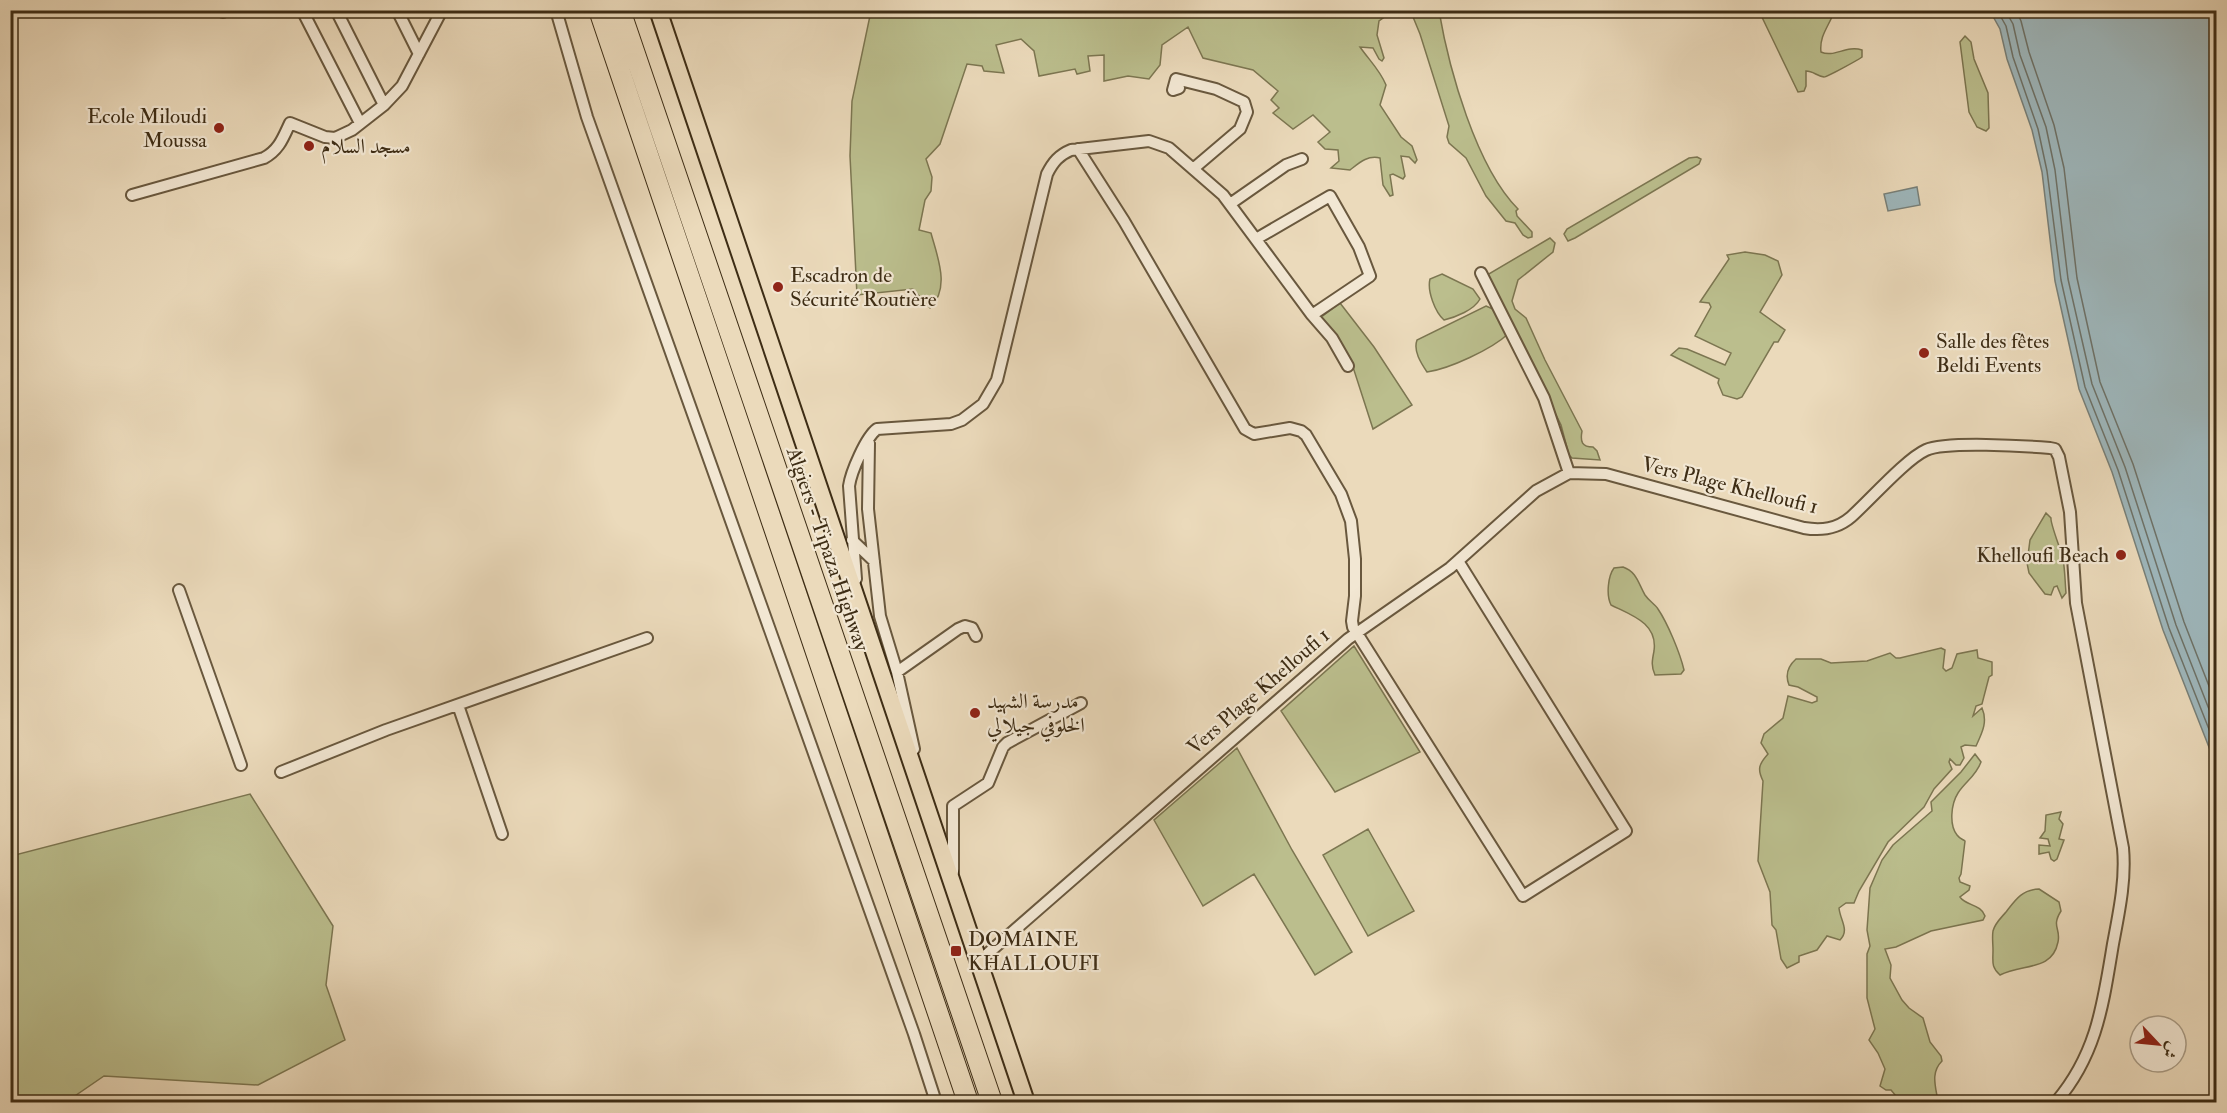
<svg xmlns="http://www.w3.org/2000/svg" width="2227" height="1113" font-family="'IM FELL Double Pica',Amiri,serif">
<rect width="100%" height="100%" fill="#ebdabb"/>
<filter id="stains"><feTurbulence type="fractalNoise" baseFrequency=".00333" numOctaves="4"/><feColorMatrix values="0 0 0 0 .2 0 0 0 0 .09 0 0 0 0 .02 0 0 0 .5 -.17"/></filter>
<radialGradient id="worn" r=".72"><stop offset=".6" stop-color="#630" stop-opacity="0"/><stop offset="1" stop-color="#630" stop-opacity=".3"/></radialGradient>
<path fill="#bbbe8d" stroke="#7c7651" stroke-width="1.5" d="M871 11H1393L1379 21 1377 35 1384 58 1382 61 1379 59 1373 48 1360 47C1369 60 1380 70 1386 85L1380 105 1401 137 1412 146 1417 160 1415 163 1409 157 1401 156 1405 176 1403 179 1393 174 1390 175 1393 195 1390 196 1383 185 1380 158C1367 155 1359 163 1350 170L1331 168 1339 161 1338 150 1325 149 1318 142 1330 132 1313 115 1293 129 1273 113 1279 108 1271 100 1278 91 1253 70 1203 58 1188 27 1162 45 1160 65 1149 79 1128 76 1104 81V55L1088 56 1090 71 1077 74 1075 69 1039 76 1034 51 1021 39 996 45 1004 73 984 71 982 66 967 64 940 144 926 159 932 177 931 191 925 200 919 230 931 233C937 256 951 288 930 308L913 289 857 295 850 156 852 101Z
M1405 11H1439C1449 69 1476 167 1518 209L1516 211 1517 216 1532 232V237L1528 238 1523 235 1515 223 1506 221 1486 196 1466 158 1449 143 1447 137 1449 126 1420 34 1413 17Z
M1759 11H1831L1834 12C1829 26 1819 36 1821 52 1834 58 1846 45 1862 50V57C1858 60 1827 77 1824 77 1817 76 1813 71 1806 71V86L1804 91 1798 92Z
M1965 36 1971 42 1974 59 1988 93 1989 128 1986 131 1977 127 1969 112 1960 42Z
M1697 157 1701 159 1699 164 1575 238 1568 241 1564 234 1567 229 1689 158Z
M1550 238 1555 243 1553 252 1518 280 1512 301 1515 309 1526 318 1545 360 1582 431C1580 442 1582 447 1593 447L1597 451 1600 460 1572 458 1569 455 1561 425 1487 275Z
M1745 252 1765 255 1778 261 1782 275 1760 312 1785 330 1778 342H1774L1742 397 1737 399 1723 395 1718 383 1719 379 1671 355 1679 348 1687 349 1725 365 1731 353 1695 336 1711 307 1709 303 1700 302 1729 259 1727 255Z
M1442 274 1473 289 1480 299C1474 310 1456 317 1444 320 1435 312 1427 291 1430 279Z
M1340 303 1374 347 1412 405 1373 429 1353 367 1320 318Z
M1486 306 1493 309 1508 334C1492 349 1449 369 1427 372 1421 363 1413 351 1417 340Z
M2046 513 2051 518C2050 523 2061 550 2063 559 2065 570 2065 582 2066 593L2062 598 2057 586 2054 587 2051 595 2045 594 2029 573 2027 563 2030 540Z
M1623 567C1637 572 1638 583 1645 595 1649 601 1655 604 1658 609 1668 624 1680 653 1684 670L1681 674 1655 675C1651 666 1652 661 1654 651 1658 623 1631 615 1611 605 1606 595 1608 576 1614 568Z
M1354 646 1420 752 1335 792 1281 711Z
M1941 648 1945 650 1943 668 1946 671 1952 668 1957 654 1977 650 1978 658 1992 662V675L1989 677 1982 704 1976 706 1973 716 1982 708C1988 722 1982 733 1976 746L1965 745 1961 747 1964 758 1960 765H1956L1950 759 1949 762 1952 769 1934 789 1924 807 1888 842 1859 891 1854 903H1846L1839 908C1840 920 1850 930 1840 940L1827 936 1817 950 1799 956V962L1787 968 1781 959 1776 930 1772 925 1770 892 1758 861 1763 781C1757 769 1759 764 1768 754L1761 743 1764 734 1783 718 1788 696 1812 703 1817 701V697L1798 687 1789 685C1785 675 1787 667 1796 659H1821L1831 663 1867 661 1890 653 1896 658H1900Z
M1237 748 1292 850 1352 952 1315 975 1254 874 1203 906 1154 820Z
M1975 754 1981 762C1976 776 1965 782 1958 793 1951 804 1949 825 1957 835 1959 838 1962 839 1965 841L1961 874 1959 878 1960 882 1970 886 1969 890 1960 897C1966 906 1981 904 1985 916L1983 920 1931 931 1896 947 1885 949 1891 965 1890 978 1902 1000 1909 1008 1923 1018 1930 1042 1941 1056 1942 1061C1930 1073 1936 1087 1938 1102H1901L1891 1090H1886L1880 1086 1885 1069 1878 1053 1869 1040 1875 1029 1867 998V954L1870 946 1867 930 1870 888 1882 860 1893 845 1932 811 1931 802 1961 772Z
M250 794 333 926 326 985 345 1040 258 1085 104 1076 66 1102H11V856Z
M2061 812 2059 819 2063 824 2059 839 2064 840 2057 859 2054 861 2051 859 2049 852 2039 854V845L2050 846 2048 839 2040 838 2045 831 2046 815Z
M1368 829 1414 911 1368 936 1323 855Z
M2039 889 2059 902 2061 911C2051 927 2061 928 2058 942 2052 972 2022 963 2000 975 1991 967 1993 962 1993 950 1993 944 1992 937 1993 931 1995 923 2001 918 2006 912 2016 899 2022 890 2039 889Z"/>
<path fill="#9eb7bc" stroke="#788079" stroke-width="1.5" d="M1990 11H2216V765L2163 630 2112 472 2079 389 2055 281 2042 172 2032 130 2007 59 2000 29Z
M1917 187 1920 205 1888 211 1884 194Z"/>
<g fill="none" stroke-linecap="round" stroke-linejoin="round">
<path stroke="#6e7268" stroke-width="1.5" d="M1997 10 2006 26 2013 57 2038 129 2047 171 2061 280 2085 387 2118 470 2169 628 2216 747
M2005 10 2013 24 2020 55 2046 127 2055 170 2068 279 2092 384 2125 467 2176 625 2216 727
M2016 10 2021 21 2029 52 2054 125 2064 168 2077 278 2100 382 2133 464 2184 622 2216 704"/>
<g stroke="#69583e" stroke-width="14">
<path id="minor" d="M302 10 360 123
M336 10 384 105
M397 10 419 54
M556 10 587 117 914 1034 936 1102
M223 12 225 10
M1179 88 1173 90 1176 79 1216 89 1244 102 1247 112 1240 129 1193 169
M1078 149 1124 221 1245 429 1254 434 1290 428 1301 431 1306 435 1341 494 1351 521 1355 559V596L1352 621 1353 627 1523 896 1626 831 1458 561
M132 195 264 158C279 150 283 138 290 123L325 137 335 138 352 130 384 105 402 86 442 10
M1230 204 1286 165 1302 159
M1256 239 1330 196 1359 247 1370 276 1312 315 1332 338 1348 366
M1481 273 1544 398 1569 473
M869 443 868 509 880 616 897 672 914 749
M852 540 874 561
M856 579 849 486C851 472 866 437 877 429L951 424 962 420 983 404 997 380 1047 174C1053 162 1059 155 1071 150L1149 141 1169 148 1223 195 1312 315
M179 590 241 765
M897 672 958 629 965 626 972 628 976 636
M458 705 502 834
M281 772 386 730 647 638
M953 872V806L988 783 1003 747 1007 743 1081 703
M978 962 1348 639 1450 568 1536 491 1569 473 1606 474 1804 528C1822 531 1837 529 1851 517 1870 500 1906 459 1926 450 1946 441 2025 446 2050 448L2055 449 2059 457 2070 512 2076 603 2123 848C2126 880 2119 912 2113 944 2103 1004 2097 1054 2056 1102"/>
</g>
<g stroke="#3e2d15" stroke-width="20">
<path id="primary" d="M658 10 1026 1102"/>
</g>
<g stroke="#3e2d15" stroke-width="22">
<path id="motorway" d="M599 10 968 1102
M620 10 992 1102"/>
</g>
<use href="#minor" stroke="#f2e7d3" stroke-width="10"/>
<use href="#primary" stroke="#ebdabb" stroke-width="16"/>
<use href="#motorway" stroke="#ebdabb" stroke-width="20"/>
</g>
<g fill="#8f2418" stroke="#f2e7d3" stroke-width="2">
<circle cx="219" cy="128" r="6"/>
<circle cx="309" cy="146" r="6"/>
<circle cx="778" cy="287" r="6"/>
<circle cx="1924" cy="353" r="6"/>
<circle cx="2121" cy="555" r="6"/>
<circle cx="975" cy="713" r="6"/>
<rect x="950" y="945" width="12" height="12" rx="3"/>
</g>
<g text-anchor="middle" stroke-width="4.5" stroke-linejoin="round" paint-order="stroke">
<g font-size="21" fill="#3e2d15" stroke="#f2e7d3" text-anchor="start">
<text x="207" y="123" text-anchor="end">Ecole Miloudi<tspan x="207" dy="24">Moussa</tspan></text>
<text x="321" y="153">مسجد السلام</text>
<text x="790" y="282">Escadron de<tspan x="790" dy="24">Sécurité Routière</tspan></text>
<text x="1936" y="348">Salle des fêtes<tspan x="1936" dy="24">Beldi Events</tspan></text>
<text x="2109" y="562" text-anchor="end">Khelloufi Beach</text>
<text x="987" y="708">مدرسة الشهيد<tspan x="987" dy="24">الخلوفي جيلالي</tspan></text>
<text x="968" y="946">DOMAINE<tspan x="968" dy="24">KHALLOUFI</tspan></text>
</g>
<g font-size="21" fill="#3e2d15" stroke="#f2e7d3">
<text transform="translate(1730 485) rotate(14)" y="7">Vers Plage Khelloufi 1</text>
<text transform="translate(828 549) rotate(71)" y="7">Algiers - Tipaza Highway</text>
<text transform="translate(1258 691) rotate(-41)" y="7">Vers Plage Khelloufi 1</text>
</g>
</g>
<rect width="2227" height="1113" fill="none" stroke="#ebdabb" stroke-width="36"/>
<rect x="12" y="12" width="2203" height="1089" fill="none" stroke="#3e2d15" stroke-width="3"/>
<rect x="18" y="18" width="2191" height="1077" fill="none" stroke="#3e2d15" stroke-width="1.5"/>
<g transform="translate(2158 1044) rotate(116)"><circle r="28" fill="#f2e7d3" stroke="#aa9d87" stroke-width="1.5"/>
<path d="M0-4.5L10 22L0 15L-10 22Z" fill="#8f2418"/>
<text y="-9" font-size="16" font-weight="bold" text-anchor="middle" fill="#3e2d15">ش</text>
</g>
<rect width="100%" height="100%" filter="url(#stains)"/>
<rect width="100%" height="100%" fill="url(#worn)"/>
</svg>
